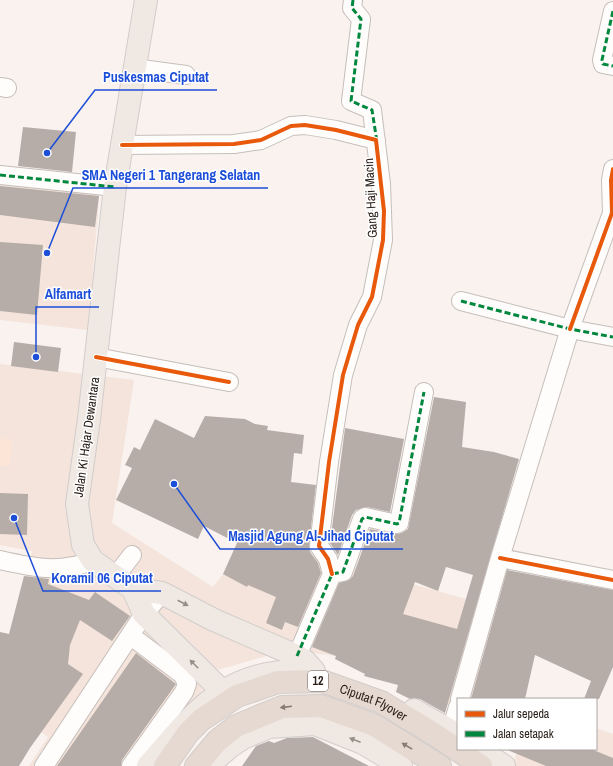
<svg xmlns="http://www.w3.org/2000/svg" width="613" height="766" font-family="'Archivo Narrow',sans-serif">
<rect width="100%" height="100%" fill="#f9f2ee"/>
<path fill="#f4e4dc" d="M0 178 100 186 88 330 0 320Z
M0 364 134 380 112 523 213 587 251 539 491 606 472 658 512 665V699H458L456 710 353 658 288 650 217 670 146 766H29L48 737 0 702 32 551 0 545Z
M596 728 613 734V766H511L518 751 515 749H596Z"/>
<path fill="#fce4d7" d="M0 439H12L10 466 0 465Z"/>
<path fill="#b7ada8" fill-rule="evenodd" d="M23 127 76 132 72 172 18 166Z
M0 186 99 196 95 227 0 215Z
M0 242 43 245 37 315 0 311Z
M14 342 61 348 58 372 11 366Z
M434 397 466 402 462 447 494 452 519 459 445 713 420 699H410L396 692 398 685 364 676 365 674 335 659 336 656 312 647 339 583 349 580 353 576 370 529 395 534 402 533 408 529ZM446 567 473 575 457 629 403 614 415 582 438 591Z
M205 416 245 419 255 424 268 426 267 430 304 435 302 454 294 453 291 482 316 485 309 545 310 552 318 563 321 573 298 627 285 622 282 630 266 623 276 597 248 585 247 587 223 574 237 543 204 526 198 539 116 500 132 468 125 465 134 447 140 450 155 419 194 438Z
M345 428 404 439 390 512 367 507 356 510 352 515 338 555 330 543Z
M0 493 28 494 27 535 0 534Z
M507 570 613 590V667L599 699H584L591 681 535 655 525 699H471Z
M24 576 49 579 48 584 89 600 95 592 130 616 112 641 80 620 70 645 68 664 83 674 30 748 19 766H0V632L9 634Z
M136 653 176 684 122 760 121 766H57Z
M313 737 369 766H242L256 746 269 741 274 743 287 738Z
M505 749H591L613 758V766H546Z"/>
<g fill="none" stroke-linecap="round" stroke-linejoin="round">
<g stroke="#c6beb9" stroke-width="20">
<path id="minor" d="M613 11 602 60 603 64 613 66
M134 68 186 75
M0 87 7 88
M122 145 234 144 261 140 291 126 305 125 336 130 376 140
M0 175 115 187
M461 301 570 329 613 337
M96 357 229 382
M500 558 613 580
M0 560C35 568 58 573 93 561
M332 574 328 559 319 546 329 462 343 375 358 325 372 297 383 240 381 184 372 110 351 101 361 19 352 8 353 0
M115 577 132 555
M131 636 183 675 187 684 184 692 131 766
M297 656 332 574 343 572 362 519 365 517 397 524 399 523 424 392
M460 699 500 558 570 329 612 213 611 180 613 169
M451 731 458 707
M44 766 144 614 162 593"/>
</g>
<g stroke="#d2cdcb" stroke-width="24">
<path id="major" d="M146 0 115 187 89 419 77 504 83 545 93 561 133 589 162 593 214 620 297 656 305 661 314 671
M133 589 144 614 222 691
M414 710 458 735
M478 749 504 766
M148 766C194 713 224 670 301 671
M212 766 217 758 231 746 243 738 269 727 315 724 363 743 401 766"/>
</g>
<g stroke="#d2cdcb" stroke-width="24">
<g id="highway">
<path id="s1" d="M165 766 188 733 201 720 237 696 278 682 322 681 381 702 434 734 481 766"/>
<path d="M196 766 217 741 236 726 282 707 321 706 374 725 440 766"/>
</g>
</g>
<use href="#minor" stroke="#fefdfc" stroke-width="18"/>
<use href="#major" stroke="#f0e8e3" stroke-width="22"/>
<use href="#highway" stroke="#e6d9d1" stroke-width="22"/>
<path stroke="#00873e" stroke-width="3" stroke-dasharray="6 3" stroke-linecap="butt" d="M353 0 352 8 361 19 351 101 372 110 377 142
M613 11 602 60 603 64 613 66
M0 175 115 187
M461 301 570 329 613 337
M297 656 332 574 343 572 362 519 365 517 397 524 399 523 424 392"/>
<g stroke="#fff" stroke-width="6">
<path id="cycleway" d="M122 145 234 144 261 140 291 126 305 125 336 130 376 140 384 211 383 240 372 297 358 325 343 375 329 462 319 546 328 559 332 574
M570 329 612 213 611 180 613 169
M96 357 229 382
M500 558 613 580"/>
</g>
<use href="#cycleway" stroke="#e8590c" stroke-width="4"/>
</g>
<defs><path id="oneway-solid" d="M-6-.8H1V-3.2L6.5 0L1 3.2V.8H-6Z"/></defs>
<g fill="#978e88">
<use href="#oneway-solid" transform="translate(183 603) rotate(27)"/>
<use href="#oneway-solid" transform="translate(194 664) rotate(-135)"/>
<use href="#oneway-solid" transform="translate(355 740) rotate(-159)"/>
</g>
<g fill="#887c75">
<use href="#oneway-solid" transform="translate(286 707) rotate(173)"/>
<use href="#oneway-solid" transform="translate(407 746) rotate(-149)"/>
</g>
<g text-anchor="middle" stroke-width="3" stroke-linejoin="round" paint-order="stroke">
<rect fill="#fff" stroke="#6a625e" stroke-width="1" x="308" y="671" width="20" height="20" rx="3"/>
<g font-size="12" font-weight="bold" fill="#2a1f19">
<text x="318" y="685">12</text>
</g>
<g font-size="13" fill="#2a1f19" stroke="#fff">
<text transform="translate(370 198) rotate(-93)" y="5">Gang Haji Macin</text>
<text transform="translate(86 437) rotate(-82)" y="5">Jalan Ki Hajar Dewantara</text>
<text dy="5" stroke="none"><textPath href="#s1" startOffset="245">Ciputat Flyover</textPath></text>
</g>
</g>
<path fill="none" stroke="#1d4ed8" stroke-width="1.5" d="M47 153L95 90H217M47 253L73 188H268M36 357L36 307H99M174 484L220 549H403M14 518L43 591H161"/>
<g fill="#1d4ed8" stroke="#fff" stroke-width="1.5">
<circle cx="47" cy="153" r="4"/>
<circle cx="47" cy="253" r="4"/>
<circle cx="36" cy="357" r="4"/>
<circle cx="174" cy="484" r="4"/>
<circle cx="14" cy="518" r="4"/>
</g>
<g font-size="14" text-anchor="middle" font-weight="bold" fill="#1d4ed8" stroke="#fff" stroke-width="3" stroke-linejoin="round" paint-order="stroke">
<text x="156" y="82">Puskesmas Ciputat</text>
<text x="171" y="180">SMA Negeri 1 Tangerang Selatan</text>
<text x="68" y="299">Alfamart</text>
<text x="311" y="541">Masjid Agung Al-Jihad Ciputat</text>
<text x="102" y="583">Koramil 06 Ciputat</text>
</g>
<rect x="457" y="698" width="140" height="52" fill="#ffffff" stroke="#aaa5a3"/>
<rect x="465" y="711" width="20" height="6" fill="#e8590c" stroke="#aaa5a3"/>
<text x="493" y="718" font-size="12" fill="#2a1f19">Jalur sepeda</text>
<rect x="465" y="731" width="20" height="6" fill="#00873e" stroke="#aaa5a3"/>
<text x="493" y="738" font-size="12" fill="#2a1f19">Jalan setapak</text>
</svg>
